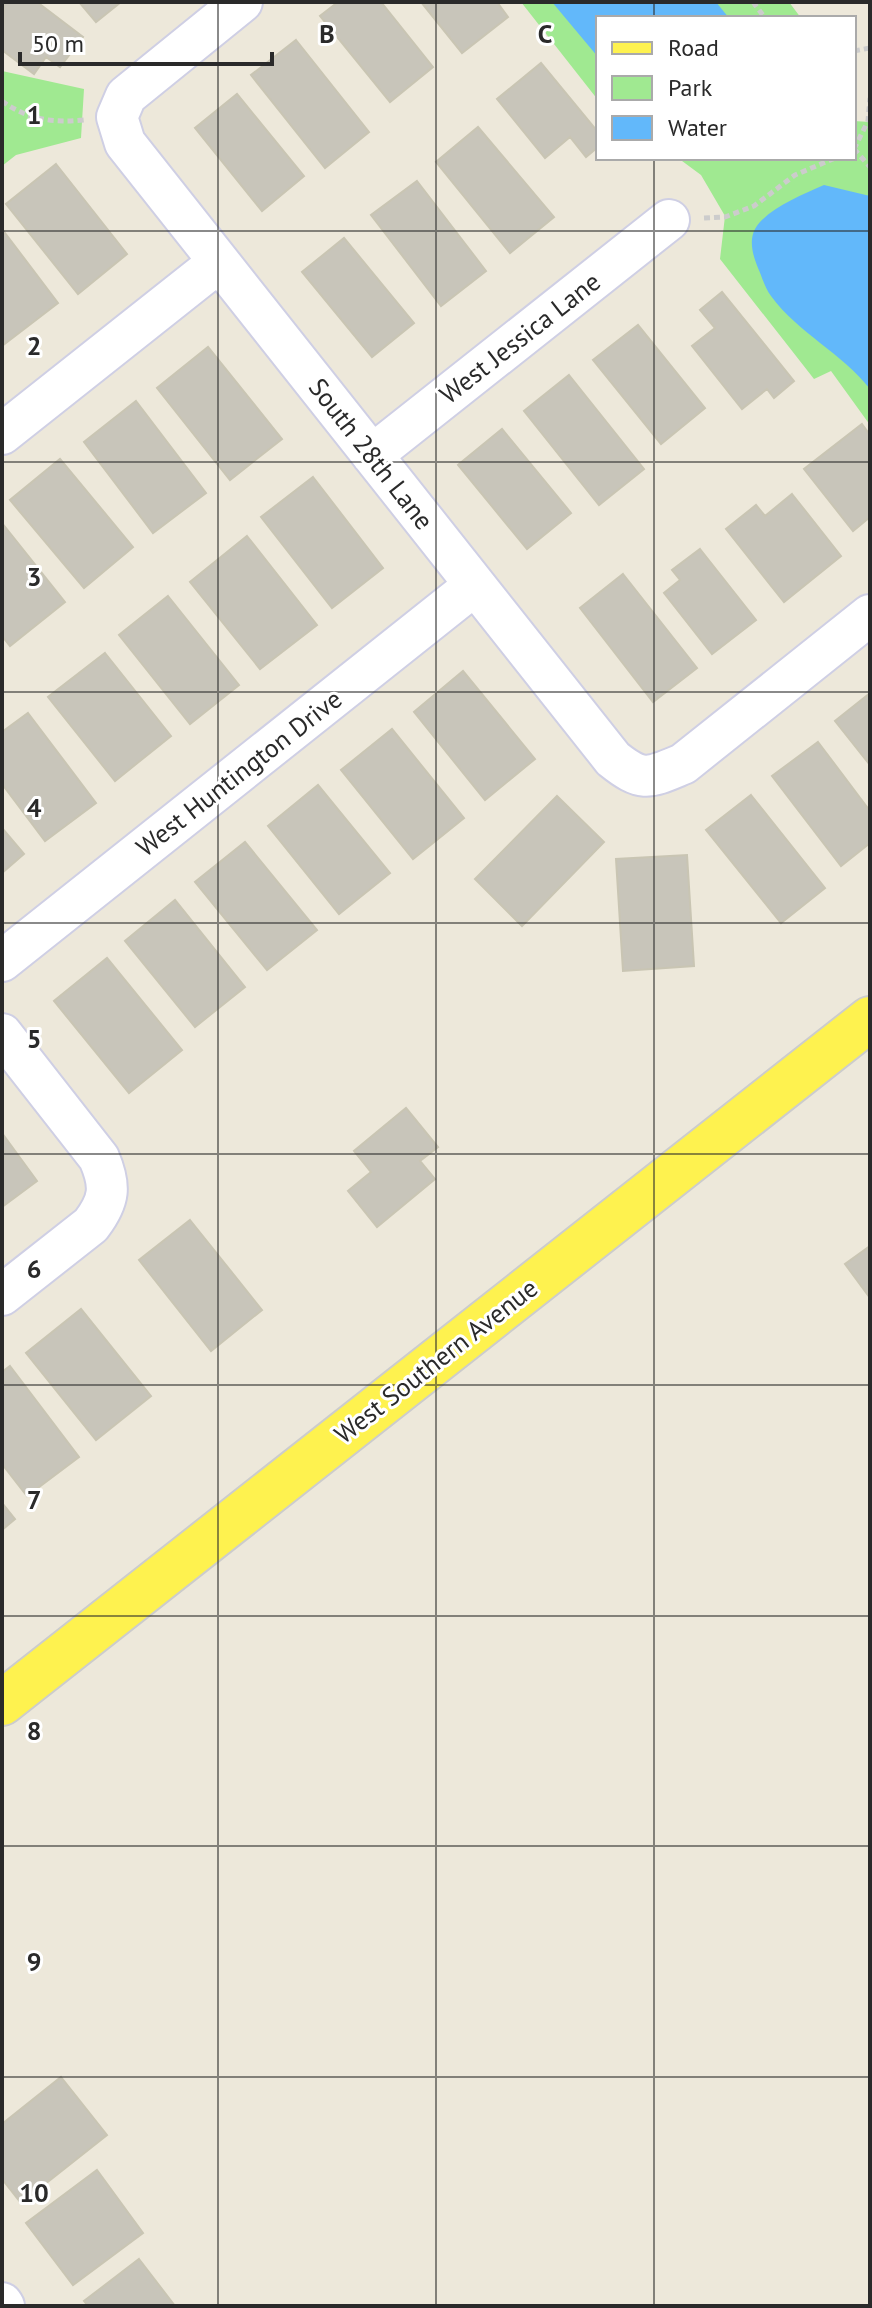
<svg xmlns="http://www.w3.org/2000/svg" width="872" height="2308" font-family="'PT Sans',sans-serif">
<rect width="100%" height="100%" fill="#ede8da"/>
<path fill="#a0e991" d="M521 2H789L801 18H598V100Z
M2 71 84 89 81 138 16 155 2 166Z
M854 121 870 122V425L831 371 814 379 720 259 725 216 701 175 678 158H854Z"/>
<path fill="#62b8fa" d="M552 2H716L729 18H598V57Z
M824 185 870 196V389C842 353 798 333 771 296 765 288 762 277 758 268 752 253 747 236 760 222 776 205 802 195 824 185Z"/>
<path fill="#c8c5ba" stroke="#c9c5b3" stroke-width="2" d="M4 2H37L83 37 60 67 46 57 34 74 2 50Z
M79 2H121L96 22Z
M338 2H381L433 67 390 102 320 16Z
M421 2H497L508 17 462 53Z
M296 40 369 132 325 168 251 75Z
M541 63 598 132V147L586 157 570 137 545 158 497 99Z
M237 94 304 176 262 211 195 128Z
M478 127 554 217 510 253 436 162Z
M56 164 127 254 78 294 6 204Z
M417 181 486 271 441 306 371 215Z
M2 229 58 303 2 346Z
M344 238 414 323 372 357 302 272Z
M722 292 794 381 774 398 767 389 742 409 692 346 715 328 700 310Z
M638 325 705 408 661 444 593 360Z
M208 347 282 439 230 480 157 388Z
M569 375 644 469 599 505 524 411Z
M136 401 206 493 153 533 84 442Z
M862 424 870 435V517L853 531 804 469Z
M502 429 571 513 527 549 458 465Z
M60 459 133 547 84 588 10 500Z
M313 477 383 568 332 608 261 517Z
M792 494 841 556 784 602 726 529 756 505 765 516Z
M2 523 65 602 10 646 2 636Z
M247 536 317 625 260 669 190 582Z
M700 549 756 620 712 654 664 593 680 580 672 570Z
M623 574 697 668 653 702 580 608Z
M168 596 239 685 190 724 119 635Z
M105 653 171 736 115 781 48 697Z
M463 671 535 759 485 800 414 712Z
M870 693V765L835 721Z
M28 713 96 803 45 841 2 784V732Z
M392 729 464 818 413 859 341 770Z
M818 742 870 811V843L841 866 772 776Z
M318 785 390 873 339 914 268 826Z
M751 795 825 888 781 923 706 830Z
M557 796 604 842 522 926 475 879Z
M2 828 24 854 2 873Z
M245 842 317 930 267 970 195 882Z
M687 855 694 966 623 971 616 859Z
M175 900 245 987 195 1027 125 941Z
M107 958 182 1050 129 1093 54 1001Z
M406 1108 438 1147 420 1161 435 1179 377 1227 348 1191 371 1172 354 1151Z
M2 1133 37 1181 2 1207Z
M190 1220 262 1310 211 1351 139 1260Z
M870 1246V1298L845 1264Z
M81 1309 151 1396 96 1440 26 1353Z
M10 1366 79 1457 27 1496 2 1464V1372Z
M2 1503 15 1519 2 1530Z
M61 2077 107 2135 21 2203 2 2179V2124Z
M97 2170 143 2233 73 2285 26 2223Z
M139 2259 175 2306H88L84 2301Z"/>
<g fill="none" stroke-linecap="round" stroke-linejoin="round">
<g stroke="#cfcfe4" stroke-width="44">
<path id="minor" d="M242 2 126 96 117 117 125 143 613 759C643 783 649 778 683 764L870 615
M2 434 219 262
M372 455 669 220
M2 961 475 585
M2 1034 99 1158C111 1186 110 1200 91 1225L2 1295
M2 2303 4 2306"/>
</g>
<g stroke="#ccc" stroke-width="48">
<path id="major" d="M2 1703 870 1019"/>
</g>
<path stroke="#ccc" stroke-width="5" stroke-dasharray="6 4" stroke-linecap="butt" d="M753 2 765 18
M854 51 870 48
M2 101C28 120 53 123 84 120
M854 149 868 121 870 98
M854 149 870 167
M704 218 725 217 754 206 795 175 835 158"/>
<use href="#minor" stroke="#fff" stroke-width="40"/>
<use href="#major" stroke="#fef24f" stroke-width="44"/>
</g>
<path fill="none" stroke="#2a2a2a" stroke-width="2" stroke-opacity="0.55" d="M218 2V2306M436 2V2306M654 2V18M654 158V2306M2 231H870M2 462H870M2 692H870M2 923H870M2 1154H870M2 1385H870M2 1616H870M2 1846H870M2 2077H870"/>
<g text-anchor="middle" stroke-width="6" stroke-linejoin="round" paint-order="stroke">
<g font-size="26" fill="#2a2a2a" stroke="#fff">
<text transform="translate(520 338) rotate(-38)" y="9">West Jessica Lane</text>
<text transform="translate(371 454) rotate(52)" y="9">South 28th Lane</text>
<text transform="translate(239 773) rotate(-38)" y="9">West Huntington Drive</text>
<text transform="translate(436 1361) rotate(-38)" y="9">West Southern Avenue</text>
</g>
</g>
<g font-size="26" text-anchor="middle" font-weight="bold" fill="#2a2a2a" stroke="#fff" stroke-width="6" stroke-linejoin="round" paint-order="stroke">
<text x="327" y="43">B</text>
<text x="545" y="43">C</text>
<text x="34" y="124">1</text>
<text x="34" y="355">2</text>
<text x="34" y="586">3</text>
<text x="34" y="817">4</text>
<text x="34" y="1048">5</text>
<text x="34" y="1278">6</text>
<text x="34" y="1509">7</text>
<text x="34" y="1740">8</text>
<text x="34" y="1971">9</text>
<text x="34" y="2202">10</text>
</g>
<rect width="872" height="2308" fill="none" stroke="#2a2a2a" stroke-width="8"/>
<rect x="596" y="16" width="260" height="144" fill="#ffffff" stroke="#aaaaaa" stroke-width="2"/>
<rect x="612" y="42" width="40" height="12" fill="#fef24f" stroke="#aaaaaa" stroke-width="2"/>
<text x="668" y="56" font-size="24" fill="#2a2a2a">Road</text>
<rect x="612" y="76" width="40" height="24" fill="#a0e991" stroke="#aaaaaa" stroke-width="2"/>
<text x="668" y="96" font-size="24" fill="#2a2a2a">Park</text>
<rect x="612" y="116" width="40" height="24" fill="#62b8fa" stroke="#aaaaaa" stroke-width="2"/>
<text x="668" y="136" font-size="24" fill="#2a2a2a">Water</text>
<path d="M20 52v12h252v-12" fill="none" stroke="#2a2a2a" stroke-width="4"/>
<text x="32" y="52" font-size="24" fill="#2a2a2a" stroke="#ffffff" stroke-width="6" paint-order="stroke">50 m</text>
</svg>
